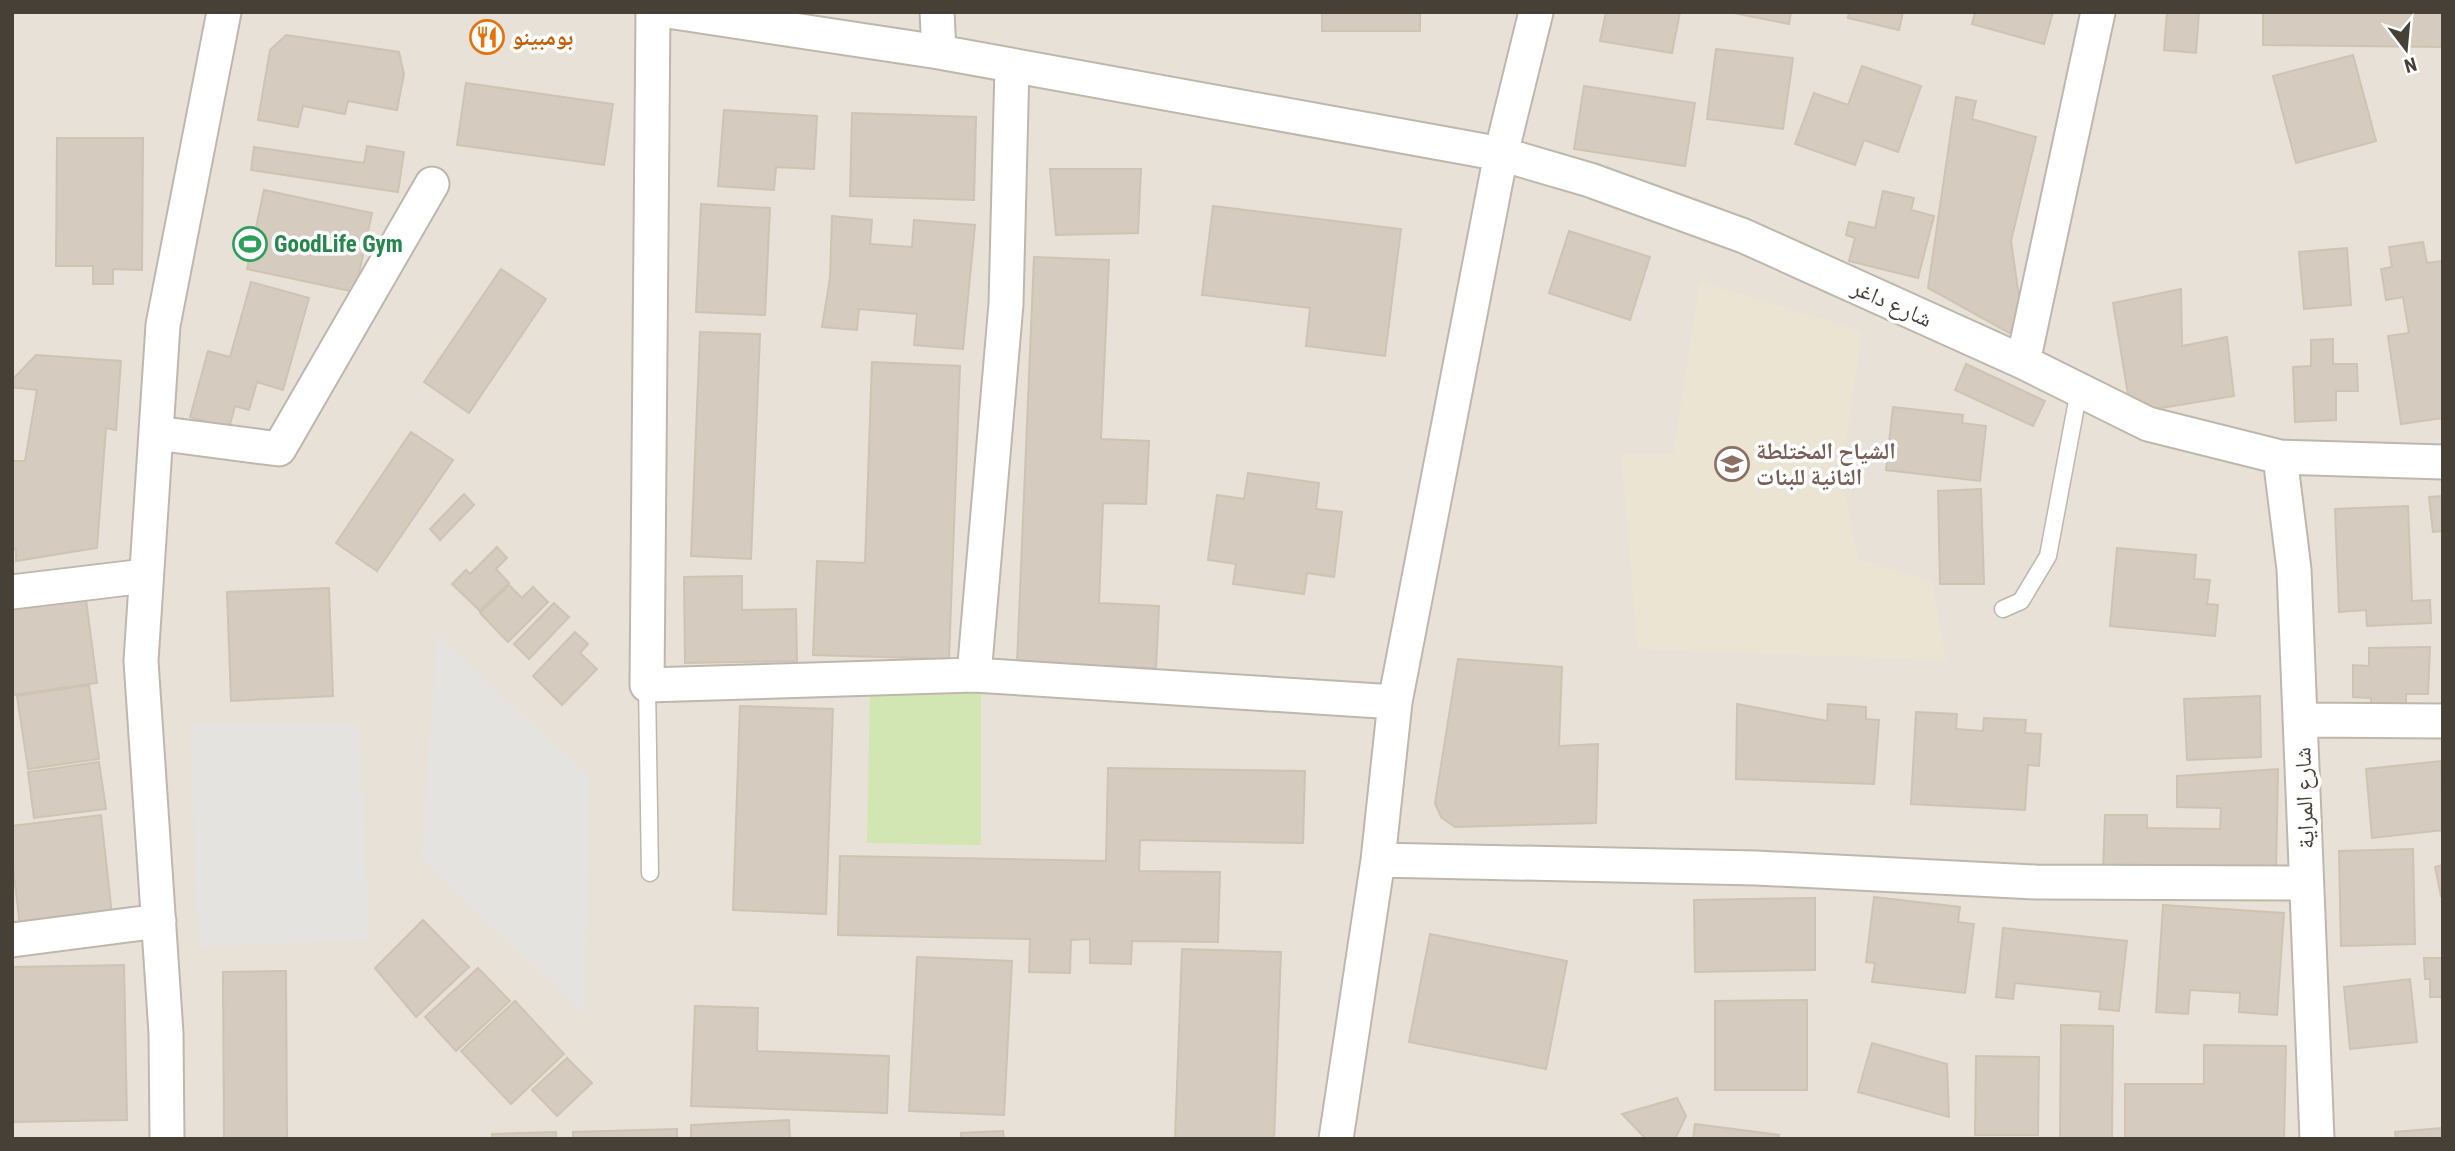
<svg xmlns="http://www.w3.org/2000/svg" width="2455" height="1151" font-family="'Roboto Condensed','Noto Naskh Arabic',sans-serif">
<rect width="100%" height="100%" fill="#f4f0e9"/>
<path fill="#e7e1d7" d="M12 12H2443V1139H12Z"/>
<path fill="#ece4d3" d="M1700 282 1862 331 1841 474 1858 559 1932 582 1946 660 1638 649 1621 454H1673Z"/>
<path fill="#d1e6b3" d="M870 692 981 693V845L867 843Z"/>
<path fill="#e5e3e0" d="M438 634 590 778 584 1014 421 859Z
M359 723 369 939 199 947 190 724Z"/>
<path fill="#d5cbbf" stroke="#cfc3b2" stroke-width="2" d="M1322 12H1420V31H1322Z
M1606 12H1680L1672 53 1600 41Z
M1729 12H1791L1789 24Z
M1849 12H1903L1899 30 1848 18Z
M1975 12H2053L2044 44 1972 24Z
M2167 12H2199L2196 53 2164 50Z
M2263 12H2443V47L2263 45Z
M286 35 399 52 404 74 397 110 348 101 345 114 303 106 298 127 258 120 270 50Z
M1716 49 1793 58 1783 129 1707 119Z
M2353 55 2376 141 2296 163 2273 76Z
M1862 66 1921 86 1898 152 1864 140 1855 165 1795 144 1814 93 1848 105Z
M466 83 613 104 604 165 457 145Z
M1584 86 1695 103 1685 166 1574 149Z
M1956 97 1976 101 1972 119 2036 137 2011 241 2023 325 2013 335 1928 288Z
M724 110 817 116 814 169 776 167 774 190 718 186Z
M852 113 976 117 974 200 850 196Z
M57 138H143L142 270 113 269V284H93V266H56Z
M367 146 404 152 398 192 251 170 254 147 364 163Z
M1050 169H1141L1138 233 1056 235Z
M264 190 372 213 355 292 247 269Z
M1883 191 1914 198 1911 210 1934 216 1918 278 1849 261 1855 238 1846 235 1849 222 1875 228Z
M701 204 770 208 765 315 696 312Z
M1213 206 1401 229 1385 356 1306 346 1310 308 1202 295Z
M832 216 872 220 870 244 912 247 914 220 975 225 963 349 914 345 917 314 859 309 857 330 822 327 830 278Z
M1569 231 1650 257 1630 320 1549 293Z
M2423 242 2427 263 2443 261V418L2401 424 2388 336 2409 333 2403 297 2386 300 2381 269 2392 267 2389 247Z
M2347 248 2351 305 2304 309 2299 252Z
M1034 257 1109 260 1101 439 1149 441 1146 504 1103 503 1099 603 1159 606 1156 668 1017 663Z
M501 269 546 299 469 413 424 382Z
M251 282 309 298 283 390 257 382 249 410 235 406 229 428 190 417 208 351 230 357Z
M2181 289 2182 346 2227 337 2234 396 2131 413 2113 303Z
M700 332 760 334 751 559 691 556Z
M2333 339V364H2357L2358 391H2336V420L2295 422 2293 367 2311 366V340Z
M36 355 121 361 116 430 106 428 97 548 16 561V549L12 550V461H25L37 390 12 387V380Z
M872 362 960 366 949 659 813 655 817 561 865 563Z
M1966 364 2045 401 2033 426 1955 390Z
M1893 407 1963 415 1962 423 1986 426 1980 481 1886 470Z
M411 432 453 460 377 571 336 543Z
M1248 473 1319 483 1316 509 1342 512 1334 577 1307 573 1304 594 1233 584 1236 564 1208 560 1217 495 1244 499Z
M1981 489 1984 584H1940L1938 491Z
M464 494 474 505 440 540 430 529Z
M2443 496V531L2433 532 2429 497Z
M2408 506 2412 601 2430 600 2431 623 2367 626 2366 610 2339 612 2335 509Z
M497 547 507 558 496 569 509 583 480 611 452 584 466 570 470 574Z
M2117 548 2196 555 2194 579 2210 580 2207 604 2218 605 2215 636 2110 626Z
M742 576V610L796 609 797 661 685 663 684 577Z
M509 585 522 598 533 587 548 602 508 642 480 613Z
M329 588 333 696 231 701 227 592Z
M85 592 97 683 12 695V602Z
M554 603 569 617 529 659 514 644Z
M575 632 588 644 580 653 597 669 562 705 533 676Z
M2430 647 2428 694H2406V716H2371V698L2353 697V665L2369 666V648Z
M1458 659 1562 667 1559 746 1598 744 1596 823 1455 827 1441 817 1435 803Z
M89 685 99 759 28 769 17 696Z
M2260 696 2261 757 2187 760 2184 699Z
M1737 704 1827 721 1828 704 1866 707V719L1879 720 1874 784 1736 779Z
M740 706 833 709 826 914 733 910Z
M1916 712 1957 714 1956 729 1983 731 1984 718 2026 720 2025 733 2041 734 2039 766 2028 765 2025 810 1911 804Z
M2441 761 2443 830 2372 838 2366 769Z
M99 762 106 809 34 818 28 772Z
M1108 768 1305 771 1303 843 1140 840 1139 871 1220 872 1218 942 1132 941 1131 964 1090 963V939L1071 940 1070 973 1029 972 1030 939 838 935 840 856 1106 861Z
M2278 769 2276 873 2103 871 2105 815H2147V828L2220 829 2221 808 2177 807V776Z
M101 815 112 915 20 926 12 858V826Z
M2413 849 2415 944 2341 946 2339 851Z
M2443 865V896H2441L2435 867Z
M1874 897 1960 907 1958 922 1974 924 1965 993 1872 982 1875 963 1866 962Z
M1815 898V970L1695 972 1694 900Z
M2163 905 2284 913 2277 1015 2239 1012 2240 993 2190 990 2188 1014 2156 1012Z
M423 920 469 967 416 1017 375 968Z
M2003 928 2127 941 2119 1011 2099 1009 2101 992 2015 983 2013 999 1996 997Z
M1430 934 1567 961 1546 1069 1409 1042Z
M1182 949 1281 952 1274 1139H1175Z
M917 957 1012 961 1004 1115 909 1111Z
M2424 958H2443V997H2430V979H2425Z
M124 965 127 1120 12 1122V967Z
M478 968 510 1001 456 1051 425 1017Z
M286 971 287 1139H224L223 972Z
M2410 979 2417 1042 2350 1049 2344 987Z
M1807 1000V1090H1715V1001Z
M515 1001 564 1054 511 1104 461 1051Z
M695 1006 758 1008 757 1051 889 1056 887 1113 691 1106Z
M2061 1025 2113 1026 2112 1139H2060Z
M1872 1043 1947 1064 1949 1117 1858 1092Z
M2204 1045 2286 1046 2284 1139H2125V1084H2204Z
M1976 1056 2039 1057 2038 1135H1975Z
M567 1058 592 1083 557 1116 532 1090Z
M1677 1098 1686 1116 1675 1139H1646L1622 1114Z
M789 1120 790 1139H691V1125Z
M1695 1124 1779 1135 1778 1139H1693Z
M2442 1128 2443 1139H2396L2395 1132Z
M677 1129V1139H573V1132Z
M1003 1131 1004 1139H961V1133Z
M556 1132V1139H492V1134Z"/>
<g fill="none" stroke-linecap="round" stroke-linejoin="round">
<g stroke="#bfb7ac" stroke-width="19">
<path id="lane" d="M2003 609 2021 601 2048 556 2079 390
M647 685 650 873"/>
</g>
<g stroke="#bfb7ac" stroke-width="37">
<path id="street" d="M653 12 647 685 974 675 1395 702
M674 12 939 52 1501 154 1590 180 1744 236 2023 362 2148 424 2280 457 2443 462
M937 12 939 52
M2023 362 2098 12
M156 433 279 449 432 184
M2280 457 2294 569 2317 1139
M12 592 145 576
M974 675 1006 304 1012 66
M2302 720 2443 721
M1378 860 1756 868 2036 882 2306 883
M12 940 159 921
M167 1139 166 1033 141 661 163 325 224 12
M1336 1139 1378 860 1395 702 1501 154 1536 12"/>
</g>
<use href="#lane" stroke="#fff" stroke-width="16"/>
<use href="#street" stroke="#fff" stroke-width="33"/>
</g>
<defs>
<g id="restaurant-ring" transform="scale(1.75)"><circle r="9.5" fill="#fff" stroke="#e8710a" stroke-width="1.5"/><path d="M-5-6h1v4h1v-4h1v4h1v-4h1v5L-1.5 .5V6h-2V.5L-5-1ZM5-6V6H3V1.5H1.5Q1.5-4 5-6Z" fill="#e8710a"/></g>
<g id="stadium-ring" transform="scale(1.75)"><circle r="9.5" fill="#fff" stroke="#2e9e5b" stroke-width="1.5"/><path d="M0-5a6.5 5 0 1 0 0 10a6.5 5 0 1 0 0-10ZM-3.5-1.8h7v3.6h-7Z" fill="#2e9e5b"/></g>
<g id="school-ring" transform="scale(1.75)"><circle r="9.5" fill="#fff" stroke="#8d6e63" stroke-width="1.5"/><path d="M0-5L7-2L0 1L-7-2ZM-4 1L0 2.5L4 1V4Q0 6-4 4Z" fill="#8d6e63"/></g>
</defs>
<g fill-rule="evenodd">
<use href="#restaurant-ring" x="487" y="37"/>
<use href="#stadium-ring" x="250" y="244"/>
<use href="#school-ring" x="1732" y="464"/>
</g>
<g text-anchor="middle" stroke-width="7" stroke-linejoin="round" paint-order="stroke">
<g font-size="23" font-weight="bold" fill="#c56008" stroke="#fff" text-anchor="start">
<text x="512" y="45">بومبينو</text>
</g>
<g font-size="23" font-weight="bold" fill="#27864d" stroke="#fff" text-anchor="start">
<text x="274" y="252">GoodLife Gym</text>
</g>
<g font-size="23" fill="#474037" stroke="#fff">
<text transform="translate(1892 303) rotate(24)" y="8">شارع داغر</text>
<text transform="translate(2304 798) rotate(-92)" y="8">شارع المراية</text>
</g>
<g font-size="23" font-weight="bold" fill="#785e54" stroke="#fff" text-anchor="start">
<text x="1756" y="459">الشياح المختلطة<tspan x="1756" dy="26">الثانية للبنات</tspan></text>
</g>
</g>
<rect width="2455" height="1151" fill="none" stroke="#474037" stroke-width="28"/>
<g transform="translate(2406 49) rotate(164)" stroke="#ffffff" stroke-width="5" paint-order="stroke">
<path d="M0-5L12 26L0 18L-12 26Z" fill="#474037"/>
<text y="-10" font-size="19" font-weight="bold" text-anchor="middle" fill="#474037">N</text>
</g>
</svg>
